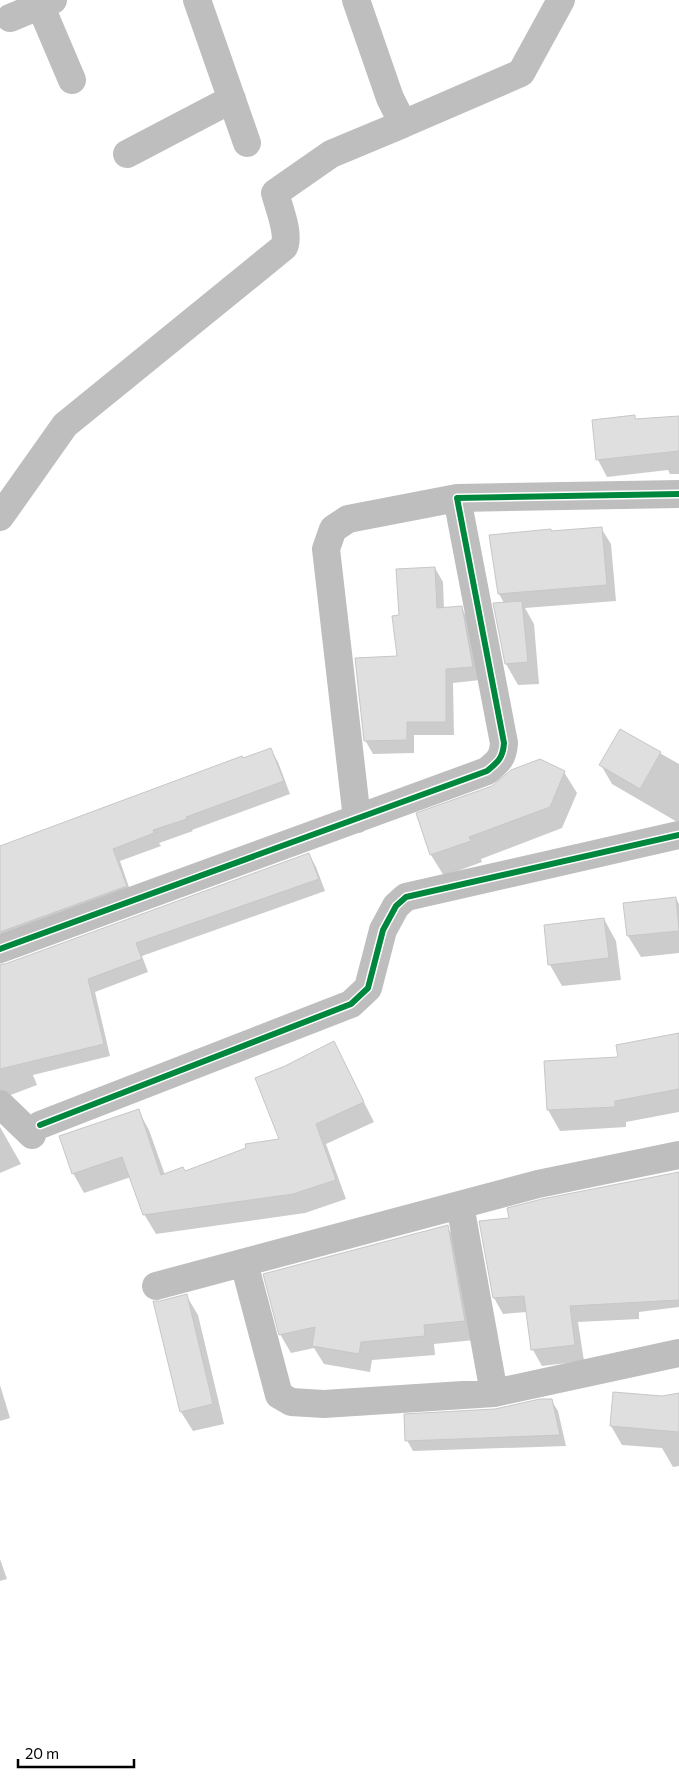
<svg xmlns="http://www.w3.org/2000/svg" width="679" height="1784" font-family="Commissioner,sans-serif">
<rect width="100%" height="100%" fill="#fff"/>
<path fill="#0003" d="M634 417 636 420 679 417V474H670L668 470 607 477 598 460Z
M601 528 611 544 616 601 525 608 534 624 539 684 518 685 506 664 504 603 499 594 551 532Z
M435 568 443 582 444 609 461 607 469 621 480 680 453 683 454 735H414V753L373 754 365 740 398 657 400 616Z
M621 731 679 764V823L612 784 601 765Z
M271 750 278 762 290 794 192 830 193 831 159 843 161 846 120 861 133 899 0 948V850Z
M564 772 577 793 562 828 481 859 482 862 444 876 431 855 418 814Z
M309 854 316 867 325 891 142 956 148 972 95 992 110 1056 33 1075 37 1085 0 1099V965H6Z
M676 898 679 904V953L641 957 628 936Z
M604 919 616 941 621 980 562 986 550 965Z
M679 1033V1112L626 1122V1127L560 1131 548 1110 545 1062 619 1058Z
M334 1043 374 1122 326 1144 346 1199 305 1213 156 1234 144 1214 131 1177 84 1193 73 1173 138 1110 149 1130 165 1175 185 1172 280 1140Z
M0 1127 21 1164 0 1173Z
M679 1172V1307L639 1312V1319L578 1322 584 1361 542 1366 533 1350 527 1312 503 1314 494 1298 510 1219Z
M447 1226 458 1245 475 1340 434 1344 435 1355 372 1360 370 1372 324 1364 314 1348 291 1353 280 1334Z
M186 1295 198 1315 224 1424 193 1431 181 1412Z
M0 1385 10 1418 0 1421Z
M679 1395V1466L673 1467 662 1448 622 1445 611 1426 662 1398Z
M551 1400 558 1411 566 1446 413 1451 407 1440 495 1410Z
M0 1559 7 1579 0 1581Z"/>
<path fill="#dfdfdf" stroke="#c7c7c7" d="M635 415V419L679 416V451L596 460 592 420Z
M602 527 607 585 498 594 489 535 551 529V531Z
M435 567 437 608 462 606 473 667 446 669V722H407V740L364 741 355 658 397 656 392 616 399 615 396 569Z
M522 601 528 662 505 664 493 603Z
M620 729 661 752 640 789 599 765Z
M271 748 284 781 186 817 187 819 153 830 154 833 113 849 127 886 0 932V846L242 756 243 758Z
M540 759 565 771 550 807 469 837 471 841 430 855 416 813 492 786 511 770Z
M309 853 319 879 136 943 142 959 88 979 104 1044 0 1069V964H5Z
M676 897 679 931 627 936 623 903Z
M604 918 609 958 548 965 544 925Z
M679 1033V1089L615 1101V1107L547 1110 544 1061 618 1057 616 1045Z
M334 1041 364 1102 316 1124 336 1180 293 1194 143 1215 122 1157 72 1174 59 1136 139 1109 161 1175 183 1167 185 1171 246 1148 245 1144 279 1139 255 1078 285 1066Z
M679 1172V1300L570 1306 575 1345 531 1350 524 1296 493 1298 479 1221 509 1218 507 1208 542 1199Z
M448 1225 465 1321 424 1325 425 1336 361 1342 359 1354 312 1346 315 1327 279 1335 263 1274Z
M187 1294 213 1404 180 1412 153 1301H160Z
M613 1392 662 1396 679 1393V1432L610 1426Z
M540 1399H552L560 1435 405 1441 404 1414 495 1409Z"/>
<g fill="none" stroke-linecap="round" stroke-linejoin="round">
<path stroke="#bebebe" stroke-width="28" d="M38 0 72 80
M197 0 247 143
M10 18 53 0
M403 124 521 73 561 0
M127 154 232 99
M0 517 65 425 284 247C290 234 279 208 275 193L331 154 403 124 390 98 356 0
M357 819 326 549 333 529 348 519 457 498
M0 949 487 771C498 762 503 758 504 743L457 498 679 494
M0 1104 32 1135
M40 1125 351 1004 368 988 383 930 396 906 406 897 679 835
M460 1205 494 1393
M244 1263 279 1395 291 1402 324 1404 494 1393 679 1353
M156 1286 538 1184 679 1155"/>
<g stroke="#fff" stroke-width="9">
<path id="cycleway" d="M0 949 487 771C498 762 503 758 504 743L457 498 679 494
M40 1125 351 1004 368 988 383 930 396 906 406 897 679 835"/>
</g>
<use href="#cycleway" stroke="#00873e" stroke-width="6"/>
</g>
<path d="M18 1759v8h116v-8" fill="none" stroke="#000000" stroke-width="2.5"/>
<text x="25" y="1759" font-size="15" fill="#000000" stroke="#ffffff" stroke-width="4" paint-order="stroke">20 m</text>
</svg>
